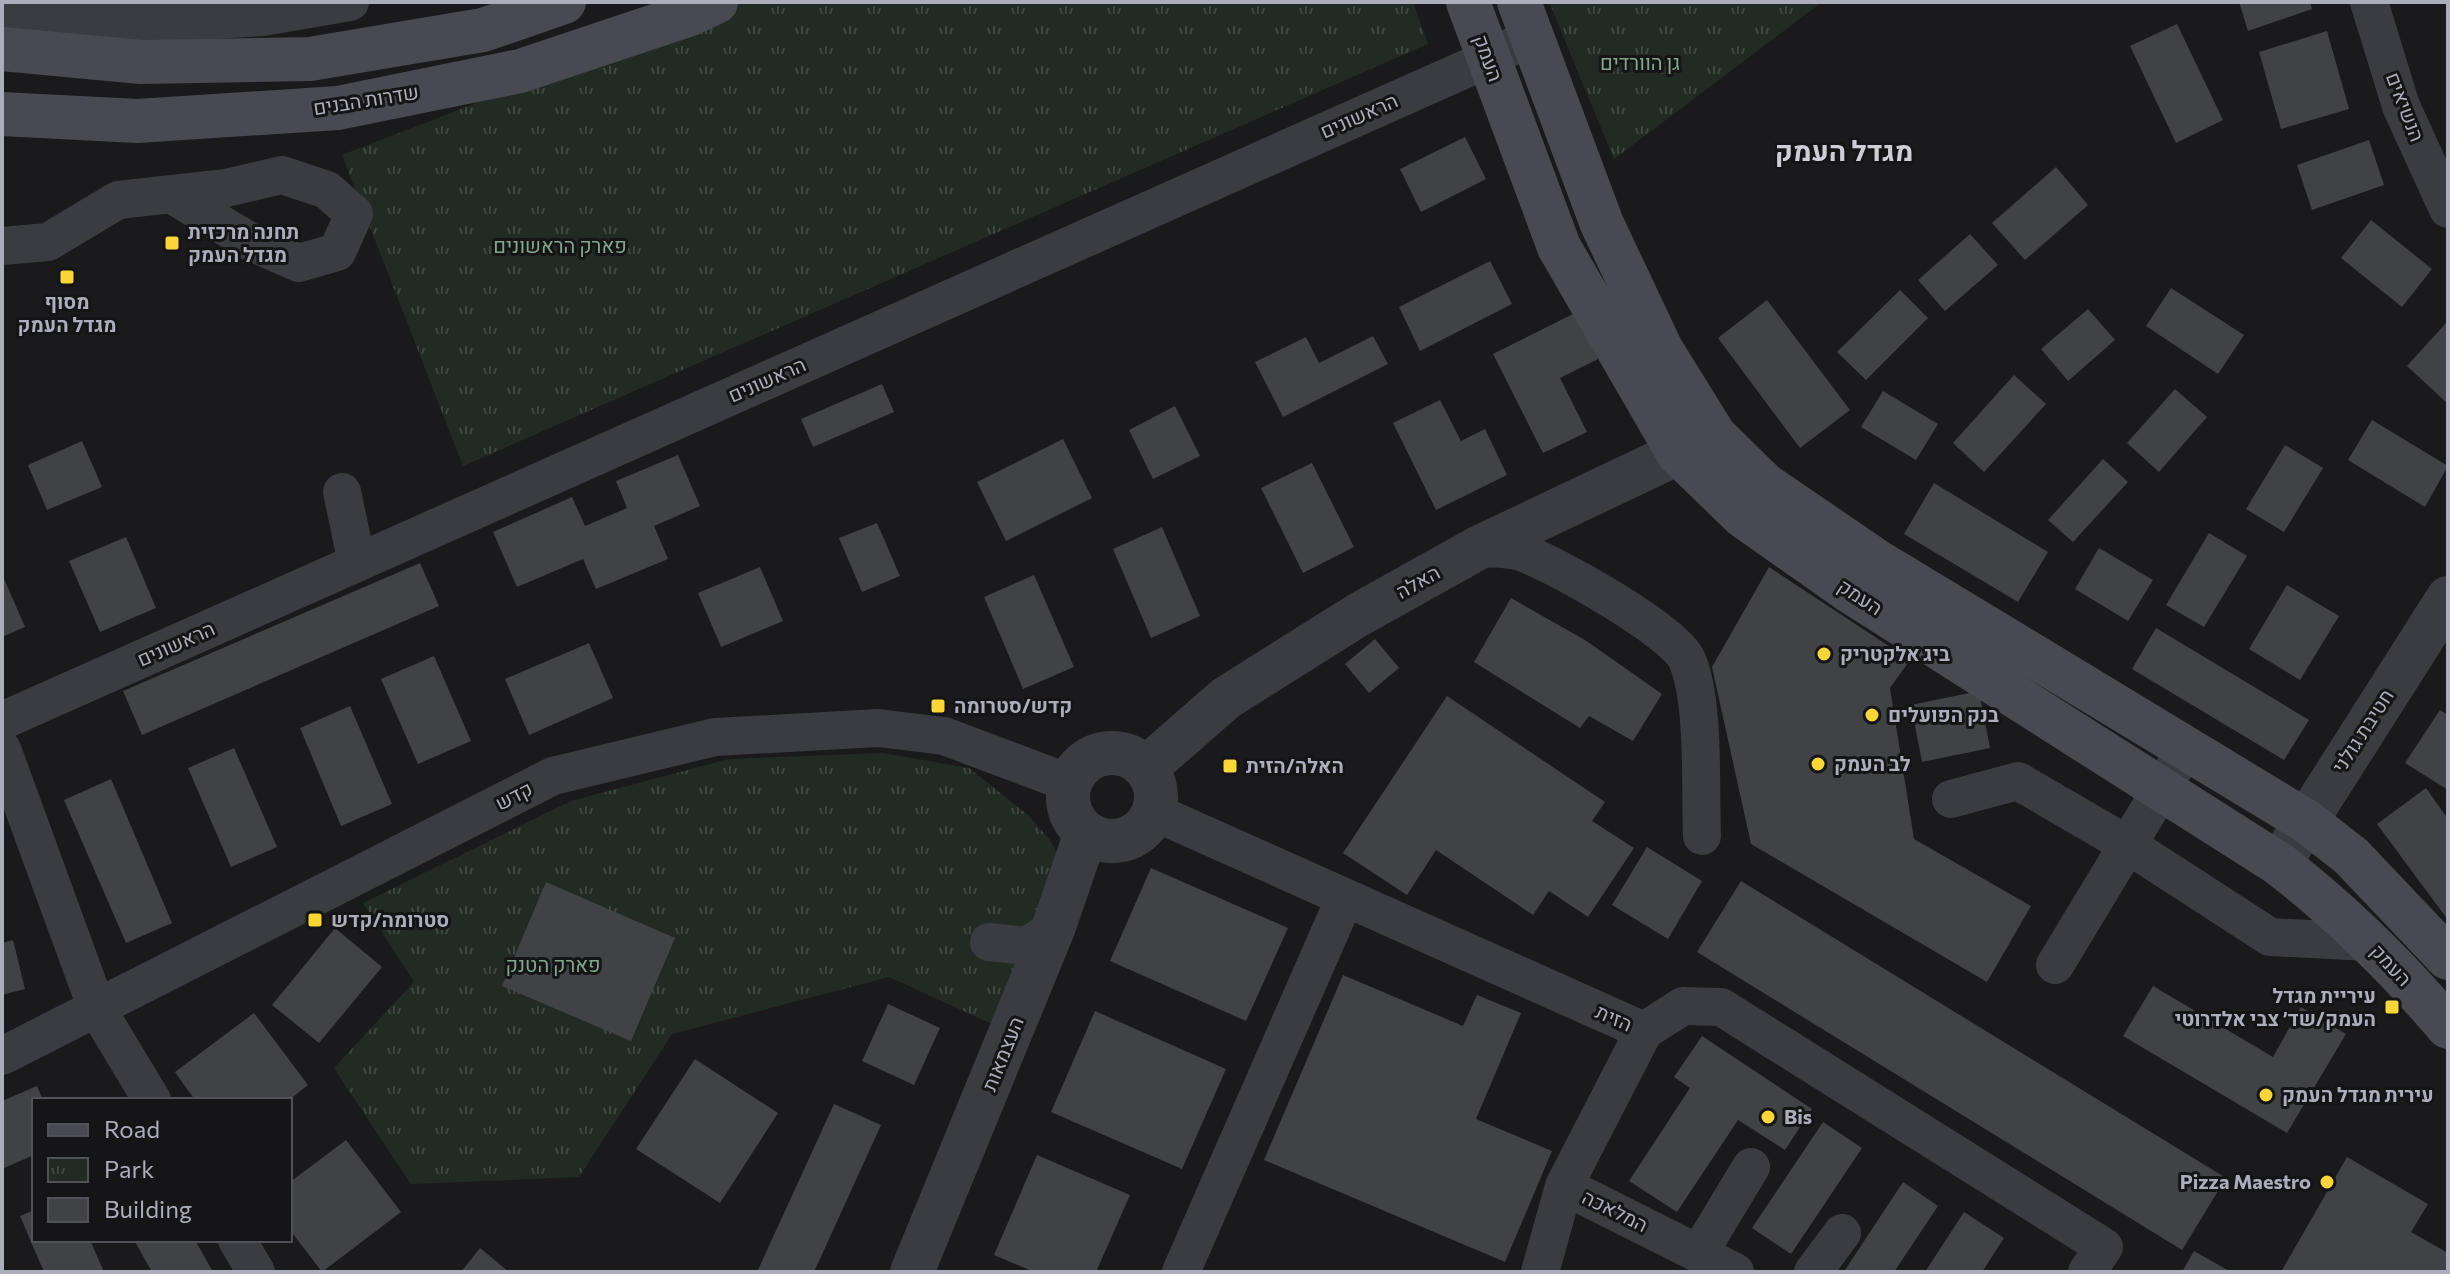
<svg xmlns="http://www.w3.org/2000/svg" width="2450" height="1274" font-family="Commissioner,Heebo,sans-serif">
<defs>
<pattern id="park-tufts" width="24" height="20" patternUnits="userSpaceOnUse" patternTransform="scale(2)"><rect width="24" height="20" fill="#212b24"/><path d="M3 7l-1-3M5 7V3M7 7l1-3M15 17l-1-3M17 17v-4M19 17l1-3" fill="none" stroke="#3f4742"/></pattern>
</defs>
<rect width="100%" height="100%" fill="#1a1a1c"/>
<path fill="url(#park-tufts)" d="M737 2H1413L1428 44 463 466 342 155Z
M1549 2H1822L1614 159Z
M883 753 969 768 1028 815 1050 840 1064 866 1001 1028 889 977 672 1034 579 1177 411 1184 334 1068 414 982 363 903 571 801 729 759Z"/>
<path fill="#414246" d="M2239 2H2310L2312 9 2248 31Z
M2177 24 2223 120 2176 143 2130 46Z
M2327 31 2349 109 2281 129 2259 52Z
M1465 137 1486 179 1421 212 1400 169Z
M2369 140 2384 185 2312 210 2297 165Z
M2056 167 2088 205 2025 260 1992 223Z
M2371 220 2432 269 2402 307 2341 258Z
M1970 234 1998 265 1945 311 1918 280Z
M1490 261 1512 304 1420 351 1399 307Z
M2171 288 2244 335 2218 374 2146 326Z
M1900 290 1928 318 1866 380 1837 352Z
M1767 300 1850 410 1800 448 1718 338Z
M2088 309 2115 340 2068 381 2041 349Z
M1575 313 1598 359 1560 378 1587 432 1543 453 1493 354Z
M2446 323 2448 326V404L2407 366Z
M1373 336 1388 364 1283 417 1255 362 1306 337 1319 363Z
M2014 375 2046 404 1984 472 1953 443Z
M882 384 894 412 813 447 801 419Z
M2175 389 2207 417 2159 472 2127 443Z
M1883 391 1938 424 1916 460 1861 427Z
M1440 400 1461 441 1485 429 1507 475 1436 510 1393 423Z
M1175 406 1200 456 1153 479 1129 430Z
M2372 420 2448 466 2425 507 2348 460Z
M1063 439 1092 498 1006 541 977 482Z
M82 441 102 487 47 510 28 465Z
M2285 445 2323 468 2284 532 2246 509Z
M678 455 700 506 654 526 668 559 596 589 583 559 517 587 493 532 572 497 585 526 627 508 616 481Z
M2103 459 2128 482 2073 542 2048 520Z
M1312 463 1354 547 1303 573 1261 488Z
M1934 483 2048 552 2018 602 1904 534Z
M877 523 900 576 862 592 839 538Z
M1162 527 1200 616 1151 638 1113 549Z
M2209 533 2247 556 2204 627 2166 605Z
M126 537 156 608 100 632 69 561Z
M2099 548 2153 580 2128 621 2075 589Z
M420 563 439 606 142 735 123 691Z
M760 567 783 621 721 647 698 593Z
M1769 567 1910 660 1890 688 1914 839 2031 906 1987 982 1751 844 1712 667Z
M2 574 25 627 2 637Z
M1034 575 1074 667 1023 689 984 597Z
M2287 585 2339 616 2300 680 2249 649Z
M1511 598 1585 640 1662 694 1633 741 1589 716 1580 728 1474 662Z
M2156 628 2309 720 2284 760 2132 669Z
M1375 639 1399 668 1369 693 1345 664Z
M589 643 613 698 529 735 505 679Z
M434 656 471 741 418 764 381 679Z
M1979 691 1990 748 1922 762 1911 705Z
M1447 696 1605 802 1592 821 1634 848 1588 917 1549 891 1533 915 1436 850 1407 895 1343 853Z
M350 706 392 804 341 826 300 728Z
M2440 710 2448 715V790L2405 763Z
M234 748 277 847 231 867 188 768Z
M111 779 172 923 126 943 64 800Z
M2426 788 2448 819V920L2377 824Z
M1647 847 1702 881 1668 939 1612 905Z
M1151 868 1288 928 1246 1021 1110 961Z
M1741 881 2226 1178 2182 1250 1697 952Z
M546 882 675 938 631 1041 502 986Z
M335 928 382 967 319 1043 272 1005Z
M13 940 25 989 2 995V943Z
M1343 975 1463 1026 1477 995 1521 1013 1476 1119 1552 1151 1505 1262 1264 1160Z
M2153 986 2273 1057 2301 1007 2346 1034 2287 1133 2123 1036Z
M888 1004 940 1028 914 1085 862 1061Z
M1095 1011 1226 1069 1182 1169 1051 1112Z
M254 1013 308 1085 289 1100H195L175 1072Z
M1702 1036 1812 1109 1785 1150 1738 1120 1677 1212 1629 1181 1690 1088 1674 1077Z
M695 1059 778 1113 720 1203 636 1149Z
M37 1086 43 1100H34V1155L4 1168 2 1101Z
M834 1104 881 1125 814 1272H757Z
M1823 1122 1862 1148 1791 1254 1752 1228Z
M346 1140 401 1212 322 1272 290 1230V1182Z
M1037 1155 1130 1195 1096 1272H1034L994 1255Z
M2347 1157 2428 1204 2411 1232 2448 1253V1272H2281Z
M1903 1182 1938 1206 1894 1272H1848L1845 1270Z
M34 1210V1240H90L104 1272H44L20 1216Z
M1964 1212 2004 1238 1982 1272H1925Z
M134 1240H195L213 1272H152Z
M480 1248 509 1272H461Z
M2194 1251 2231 1272H2182Z"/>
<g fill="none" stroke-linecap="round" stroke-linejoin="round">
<path stroke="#3b3b42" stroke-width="38" d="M2369 2 2401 106 2448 209
M2 14 164 23 263 17 350 2
M2 246 48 242 118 200 226 188 282 175 327 190 354 214 337 252 299 263 249 241 171 194
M342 492 357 563
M1478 548C1492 549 1508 548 1521 552 1553 563 1675 631 1687 660 1705 701 1700 790 1702 836
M2 721 1488 59 1532 36
M2 749 97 1009 152 1100
M1951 799 2018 781 2128 845 2270 937 2370 942
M1154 812 1644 1031 1683 1006 1721 1007 2104 1247 2087 1272
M989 942 1027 946 1053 929
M2055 965 2185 750
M1644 1031 1564 1186 1735 1272
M2 1056 553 776 715 737 878 728 944 736 1069 783
M237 1240 256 1272
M1699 1253 1751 1167
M1181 1272 1344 900
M1540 1272 1564 1186
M1813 1272 1842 1233"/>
<path stroke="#3b3b42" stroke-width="44" d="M1068 797a44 44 0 1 1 88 0a44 44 0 1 1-88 0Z
M1146 768 1226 698 1358 615 1478 548 1712 437
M2279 864 2448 598
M912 1272 1053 929 1086 833"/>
<path stroke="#494952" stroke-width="44" d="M1468 2 1559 247 1678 453 1743 516 1851 592 2279 864C2341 912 2397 967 2448 1027
M1519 2 1602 224 1661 349 1715 436 1764 484 1875 560 2306 821 2351 856 2448 958
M2 49 141 62 310 59 483 30 564 2
M2 114 137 121 338 108 520 71 688 15 716 2"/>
</g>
<g fill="#f9d635" stroke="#151517" stroke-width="3">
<rect x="164" y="235" width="16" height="16" rx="4"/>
<rect x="59" y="269" width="16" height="16" rx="4"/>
<circle cx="1824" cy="654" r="8"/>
<rect x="930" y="698" width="16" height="16" rx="4"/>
<circle cx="1872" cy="715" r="8"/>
<circle cx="1818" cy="764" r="8"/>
<rect x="1222" y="758" width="16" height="16" rx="4"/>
<rect x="307" y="912" width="16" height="16" rx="4"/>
<rect x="2384" y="999" width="16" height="16" rx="4"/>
<circle cx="2266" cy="1095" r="8"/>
<circle cx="1768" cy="1117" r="8"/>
<circle cx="2327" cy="1182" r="8"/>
</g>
<g text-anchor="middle" stroke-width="6" stroke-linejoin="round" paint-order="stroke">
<g font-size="20" fill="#acaebc" stroke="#151517">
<text transform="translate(1488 58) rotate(70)" y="7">העמק</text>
<text transform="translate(366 100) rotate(-9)" y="7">שדרות הבנים</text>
<text transform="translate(2405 107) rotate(69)" y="7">הנשיאים</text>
<text transform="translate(1359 116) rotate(-24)" y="7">הראשונים</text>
<text transform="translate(767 380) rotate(-24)" y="7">הראשונים</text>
<text transform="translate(1418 582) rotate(-29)" y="7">האלה</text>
<text transform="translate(1860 597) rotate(33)" y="7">העמק</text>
<text transform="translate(176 644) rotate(-24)" y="7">הראשונים</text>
<text transform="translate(2363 731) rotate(-57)" y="7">חטיבת גולני</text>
<text transform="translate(514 796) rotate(-27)" y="7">קדש</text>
<text transform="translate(2391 965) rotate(47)" y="7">העמק</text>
<text transform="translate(1614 1018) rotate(24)" y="7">הזית</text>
<text transform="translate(1003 1054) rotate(-68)" y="7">העצמאות</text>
<text transform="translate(1615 1211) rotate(26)" y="7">המלאכה</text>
</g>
<g font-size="20" fill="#82a88b" stroke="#151517">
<text x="1640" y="70">גן הוורדים</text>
<text x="560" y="253">פארק הראשונים</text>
<text x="553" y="972">פארק הטנק</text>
</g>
<g font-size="20" font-weight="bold" fill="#acaebc" stroke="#151517" text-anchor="start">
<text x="188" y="239">תחנה מרכזית<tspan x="188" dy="23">מגדל העמק</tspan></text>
<text x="67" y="309" text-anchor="middle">מסוף<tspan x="67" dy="23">מגדל העמק</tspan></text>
<text x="1840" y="661">ביג אלקטריק</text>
<text x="954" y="713">קדש/סטרומה</text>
<text x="1888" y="722">בנק הפועלים</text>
<text x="1834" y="771">לב העמק</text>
<text x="1246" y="773">האלה/הזית</text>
<text x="331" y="927">סטרומה/קדש</text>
<text x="2376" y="1003" text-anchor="end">עיריית מגדל<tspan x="2376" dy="23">העמק/שד׳ צבי אלדרוטי</tspan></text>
<text x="2282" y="1102">עירית מגדל העמק</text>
<text x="1784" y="1124">Bis</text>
<text x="2311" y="1189" text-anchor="end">Pizza Maestro</text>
</g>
<g font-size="28" font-weight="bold" fill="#cdced8" stroke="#151517">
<text x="1844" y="161">מגדל העמק</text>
</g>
</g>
<rect width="2450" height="1274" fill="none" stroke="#acaebc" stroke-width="8"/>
<rect x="32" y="1098" width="260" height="144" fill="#151517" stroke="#515259" stroke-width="2"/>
<rect x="48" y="1124" width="40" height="12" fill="#494952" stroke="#515259" stroke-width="2"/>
<text x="104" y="1138" font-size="24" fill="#acaebc">Road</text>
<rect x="48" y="1158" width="40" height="24" fill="url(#park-tufts)" stroke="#515259" stroke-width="2"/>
<text x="104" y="1178" font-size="24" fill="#acaebc">Park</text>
<rect x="48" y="1198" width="40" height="24" fill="#414246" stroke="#515259" stroke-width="2"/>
<text x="104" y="1218" font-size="24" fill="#acaebc">Building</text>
</svg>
